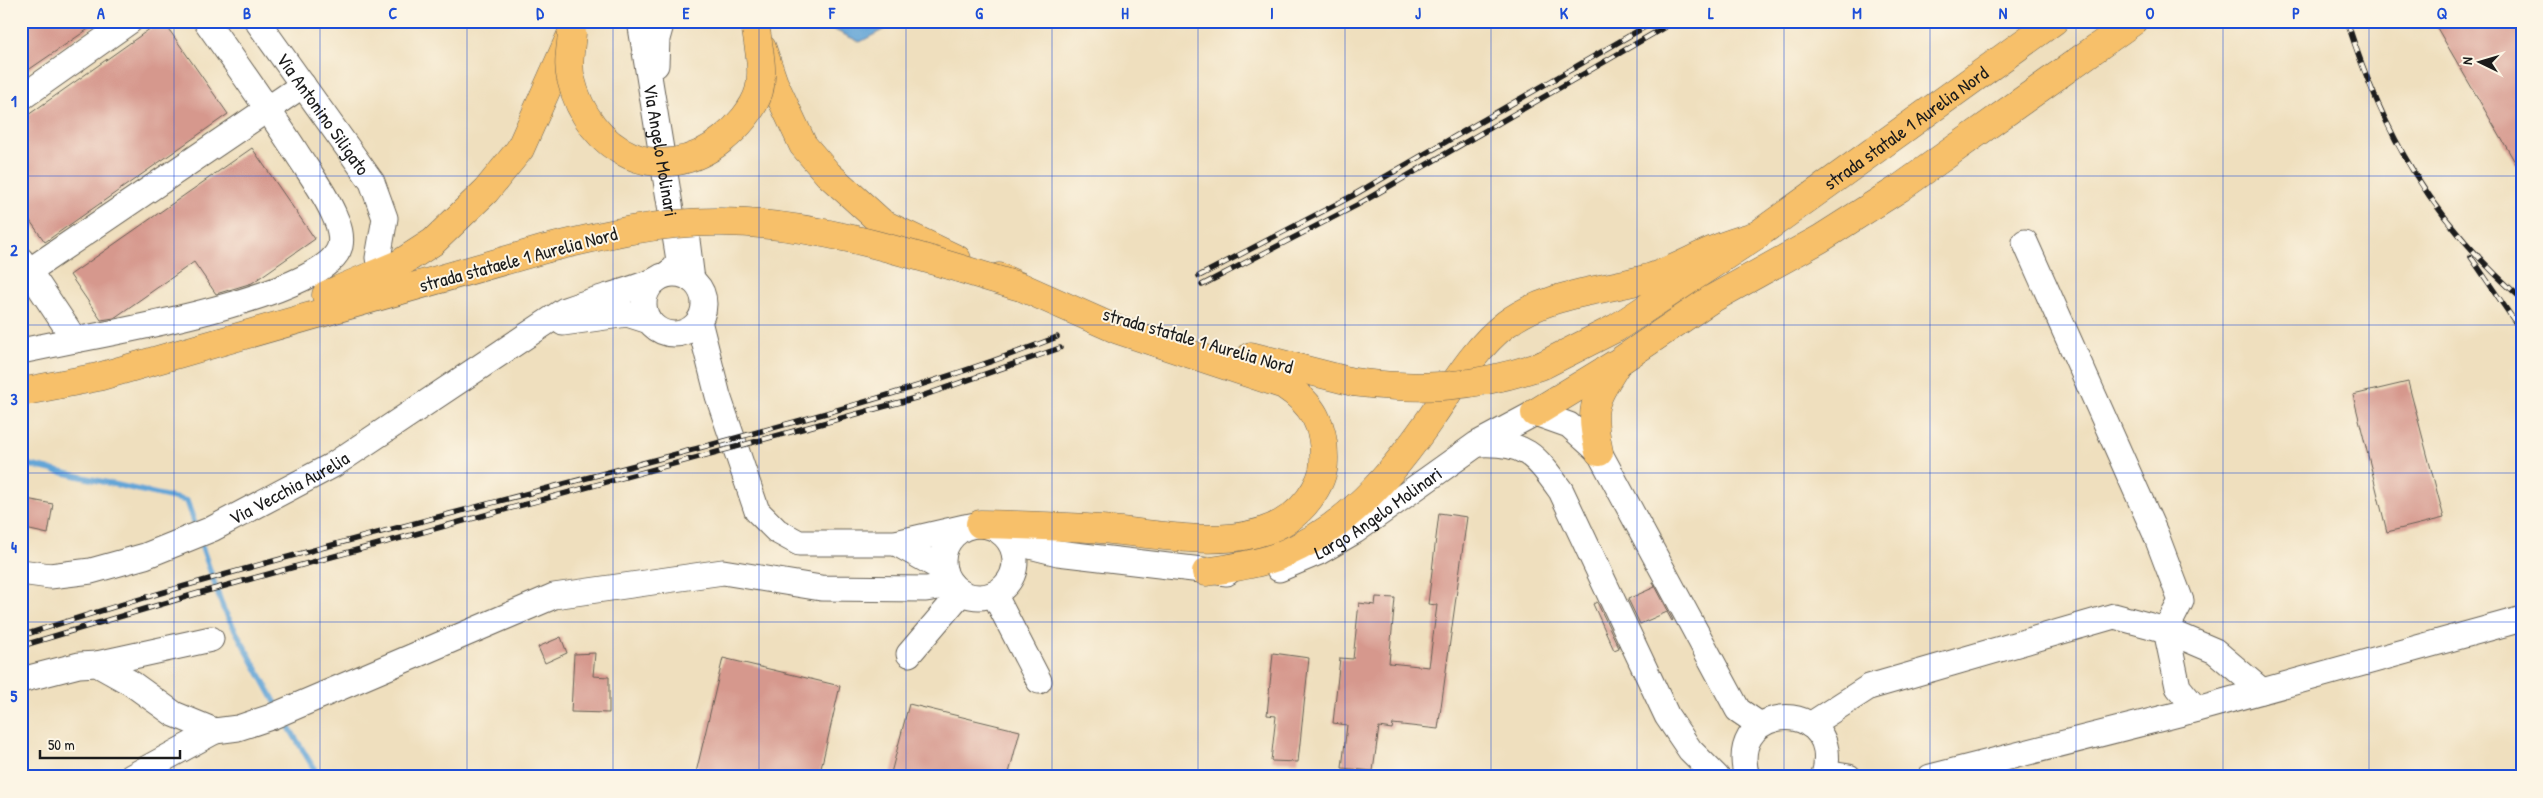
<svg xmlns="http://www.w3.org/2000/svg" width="2543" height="798" font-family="'Patrick Hand',sans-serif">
<rect width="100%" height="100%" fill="#fcf5e5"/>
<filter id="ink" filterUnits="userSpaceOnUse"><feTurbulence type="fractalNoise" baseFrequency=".02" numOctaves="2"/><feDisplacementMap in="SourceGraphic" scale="10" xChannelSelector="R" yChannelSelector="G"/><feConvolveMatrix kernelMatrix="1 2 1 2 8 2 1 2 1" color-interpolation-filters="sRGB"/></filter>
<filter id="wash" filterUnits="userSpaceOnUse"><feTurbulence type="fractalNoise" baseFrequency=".0096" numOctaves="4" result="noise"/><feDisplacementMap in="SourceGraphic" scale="20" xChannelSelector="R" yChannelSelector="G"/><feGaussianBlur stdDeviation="1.12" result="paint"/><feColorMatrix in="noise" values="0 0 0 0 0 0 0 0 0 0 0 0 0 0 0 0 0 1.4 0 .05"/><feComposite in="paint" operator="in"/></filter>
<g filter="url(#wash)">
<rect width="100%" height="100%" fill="#efdfbe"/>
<path fill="#64a5d7" stroke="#40607a" d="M815 21H900L860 42Z"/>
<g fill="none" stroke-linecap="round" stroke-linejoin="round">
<path stroke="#64a5d7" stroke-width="5.5" d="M21 463 187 501 197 530
M200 541 223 608 279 709
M284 719 319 777"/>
</g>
<g id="blocks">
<path fill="#d6988d" d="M21 21H100L21 75Z
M161 21H163L228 114 45 242 21 208V120Z
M2433 21H2522V174Z
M252 148 315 239 252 283 216 294 194 262 114 318 101 320 70 275Z
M2408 382 2444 518 2387 532 2353 395Z
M21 498 53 504 48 534 21 528Z
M1439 513 1467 517 1438 729 1393 724 1392 729 1379 727 1373 771 1342 768 1347 725 1333 723 1340 658 1353 659 1359 603 1375 605 1376 597 1395 598 1389 663 1429 667 1437 605 1428 604Z
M1653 582 1673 620 1672 621 1667 612 1640 624 1628 599 1655 587Z
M1597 602 1619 648 1614 650 1593 604Z
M561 637 567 653 545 663 538 647Z
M595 653 593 676 609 677V713L571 712 574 654Z
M1273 653 1309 658 1298 762 1271 761 1276 716 1267 715Z
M723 658 840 686 819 777H695Z
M909 704 1020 731 1008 777H890Z"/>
</g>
</g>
<g filter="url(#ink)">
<use href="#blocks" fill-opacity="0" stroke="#666055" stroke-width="1"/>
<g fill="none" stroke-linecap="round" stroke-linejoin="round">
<g stroke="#666055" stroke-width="27">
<g id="minor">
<path id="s1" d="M257 21 372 182 385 218 378 258"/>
<path id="s2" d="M640 21 679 260 675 268 666 275"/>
<path d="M656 65 657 39 662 21"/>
<path d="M21 98 130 21"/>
<path d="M687 240 692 280"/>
<path d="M21 260 29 271 303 85"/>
<path d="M29 271 75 340C122 331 328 294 340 246 342 237 339 225 335 217 326 195 311 175 298 155 269 110 238 66 206 21"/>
<circle cx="674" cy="304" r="30"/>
<path d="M699 321 718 396 757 511 777 531 799 543H896L965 527"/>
<path d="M563 323 627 314 649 321"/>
<path d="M21 351 75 340"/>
<path d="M1479 444C1526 442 1535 455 1561 491L1667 716 1690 750 1717 777"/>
<circle cx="979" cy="561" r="36"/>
<path d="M1010 541 1058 553 1227 573"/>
<path d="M896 543 944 570"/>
<path id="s3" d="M1279 569 1319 552 1355 531 1477 444 1535 413 1569 425 1599 452 1738 710 1760 725"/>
<path id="s4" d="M21 572 50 576 91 571 145 556 212 529 333 465 565 310C595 299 626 292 656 280"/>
<path d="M994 594 1039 681"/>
<path d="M909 654 961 593"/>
<path d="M97 664 211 639"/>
<path d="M21 680 79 665 97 664 131 683 174 714 215 731 238 728 271 717 554 596 723 572 821 588 926 589 952 585"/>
<path d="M2196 709 2178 687 2166 630 2215 651 2262 691"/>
<path d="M1810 725 1869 687 2114 616 2166 630 2181 601 2156 535 2025 242"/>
<path d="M1825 773 1849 777"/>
<path d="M131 777 215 731"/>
<path d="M1747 777C1727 710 1817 698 1826 750 1827 759 1827 768 1823 777"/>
<path d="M1930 777 2179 714 2522 619"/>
</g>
</g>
<g stroke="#666055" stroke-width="29">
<g id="major">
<path d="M762 48 774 83 803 145 828 174 882 223 957 259"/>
<path d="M326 295 399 264 433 242 486 191 520 149 571 35"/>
<path d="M1251 356 1353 382"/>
<path id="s5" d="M1543 365 1616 328 1757 235 2054 21"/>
<path d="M21 392 98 377 545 249"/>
<path d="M1535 413 1617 363 1710 300 1820 239 1900 188 2134 21"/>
<path d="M1599 452C1590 409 1592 404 1615 367"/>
<path d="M980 524C1020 525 1061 526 1101 529 1166 534 1264 560 1309 499 1317 488 1324 475 1324 461 1325 425 1313 404 1284 385L1118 330 999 277"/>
<path d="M1206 572C1230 568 1254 565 1276 557 1346 530 1392 475 1433 415 1455 383 1475 348 1506 324 1548 293 1597 292 1645 279 1671 272 1693 258 1718 248 1730 243 1744 239 1757 235"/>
</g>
</g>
<use href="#minor" stroke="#fff" stroke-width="25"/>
<use href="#major" stroke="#f7c06b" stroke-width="28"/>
<g stroke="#1c1c1c" stroke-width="5.5">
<path id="rail" d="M2347 21C2383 134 2432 220 2522 299
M2471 257 2522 332
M1199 276 1352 196 1655 21
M1202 285 1357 205 1675 21
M21 636C239 565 463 512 684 452 810 418 935 385 1057 337
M21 646 199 593 919 397 1060 348"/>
</g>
<use href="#rail" stroke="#fcf5e5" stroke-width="4" stroke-dasharray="11" stroke-linecap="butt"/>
<g stroke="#666055" stroke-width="29" stroke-linecap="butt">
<path id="major-bridge" d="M572 33C571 47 567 65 571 79 588 152 661 190 723 139 737 128 754 109 759 91 764 72 759 50 756 30
M545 249C603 235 661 221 721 222 825 223 923 258 1021 287
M1353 382C1424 391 1474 388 1543 365"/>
</g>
<use href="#major-bridge" stroke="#f7c06b" stroke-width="28"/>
</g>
</g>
<path fill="none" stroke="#1d4ed8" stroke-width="1" stroke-opacity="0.55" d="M174 21V777M320 21V777M467 21V777M613 21V777M759 21V777M906 21V777M1052 21V777M1198 21V777M1345 21V777M1491 21V777M1637 21V777M1784 21V777M1930 21V777M2076 21V777M2223 21V777M2369 21V777M21 176H2522M21 325H2522M21 473H2522M21 622H2522"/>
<g text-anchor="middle" stroke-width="4" stroke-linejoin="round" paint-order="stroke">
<g font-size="19" fill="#1c1c1c" stroke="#fcf5e5">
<text dy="7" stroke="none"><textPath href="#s1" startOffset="114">Via Antonino Siligato</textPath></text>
<text dy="7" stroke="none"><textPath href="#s5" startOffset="434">strada statale 1 Aurelia Nord</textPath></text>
<text dy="7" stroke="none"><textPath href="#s2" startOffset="131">Via Angelo Molinari</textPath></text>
<text transform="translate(518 259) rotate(-15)" y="7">strada stataele 1 Aurelia Nord</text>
<text transform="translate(1198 340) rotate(16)" y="7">strada statale 1 Aurelia Nord</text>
<text dy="7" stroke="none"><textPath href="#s4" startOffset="286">Via Vecchia Aurelia</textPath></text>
<text dy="7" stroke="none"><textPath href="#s3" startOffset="114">Largo Angelo Molinari</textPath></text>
</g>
</g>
<rect width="2543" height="798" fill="none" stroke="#fcf5e5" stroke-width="55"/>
<g transform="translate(2480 62) rotate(275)" stroke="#fcf5e5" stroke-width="4" paint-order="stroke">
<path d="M0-4L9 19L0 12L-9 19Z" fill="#1c1c1c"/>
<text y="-8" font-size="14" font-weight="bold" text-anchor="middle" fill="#1c1c1c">N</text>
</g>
<path d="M40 750v8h140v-8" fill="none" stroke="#1c1c1c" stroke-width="2.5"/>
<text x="48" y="750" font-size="15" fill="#1c1c1c" stroke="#fcf5e5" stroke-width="4" paint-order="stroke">50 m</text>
<rect x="28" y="28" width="2488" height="742" fill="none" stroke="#1d4ed8" stroke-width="2"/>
<g font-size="16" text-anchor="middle" font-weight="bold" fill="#1d4ed8">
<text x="101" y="19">A</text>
<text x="247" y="19">B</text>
<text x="393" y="19">C</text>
<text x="540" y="19">D</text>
<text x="686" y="19">E</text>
<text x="832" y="19">F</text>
<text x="979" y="19">G</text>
<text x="1125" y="19">H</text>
<text x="1272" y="19">I</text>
<text x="1418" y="19">J</text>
<text x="1564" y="19">K</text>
<text x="1711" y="19">L</text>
<text x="1857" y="19">M</text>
<text x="2003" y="19">N</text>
<text x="2150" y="19">O</text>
<text x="2296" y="19">P</text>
<text x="2442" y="19">Q</text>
<text x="14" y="107">1</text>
<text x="14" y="256">2</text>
<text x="14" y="405">3</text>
<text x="14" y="553">4</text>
<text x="14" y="702">5</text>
</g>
</svg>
